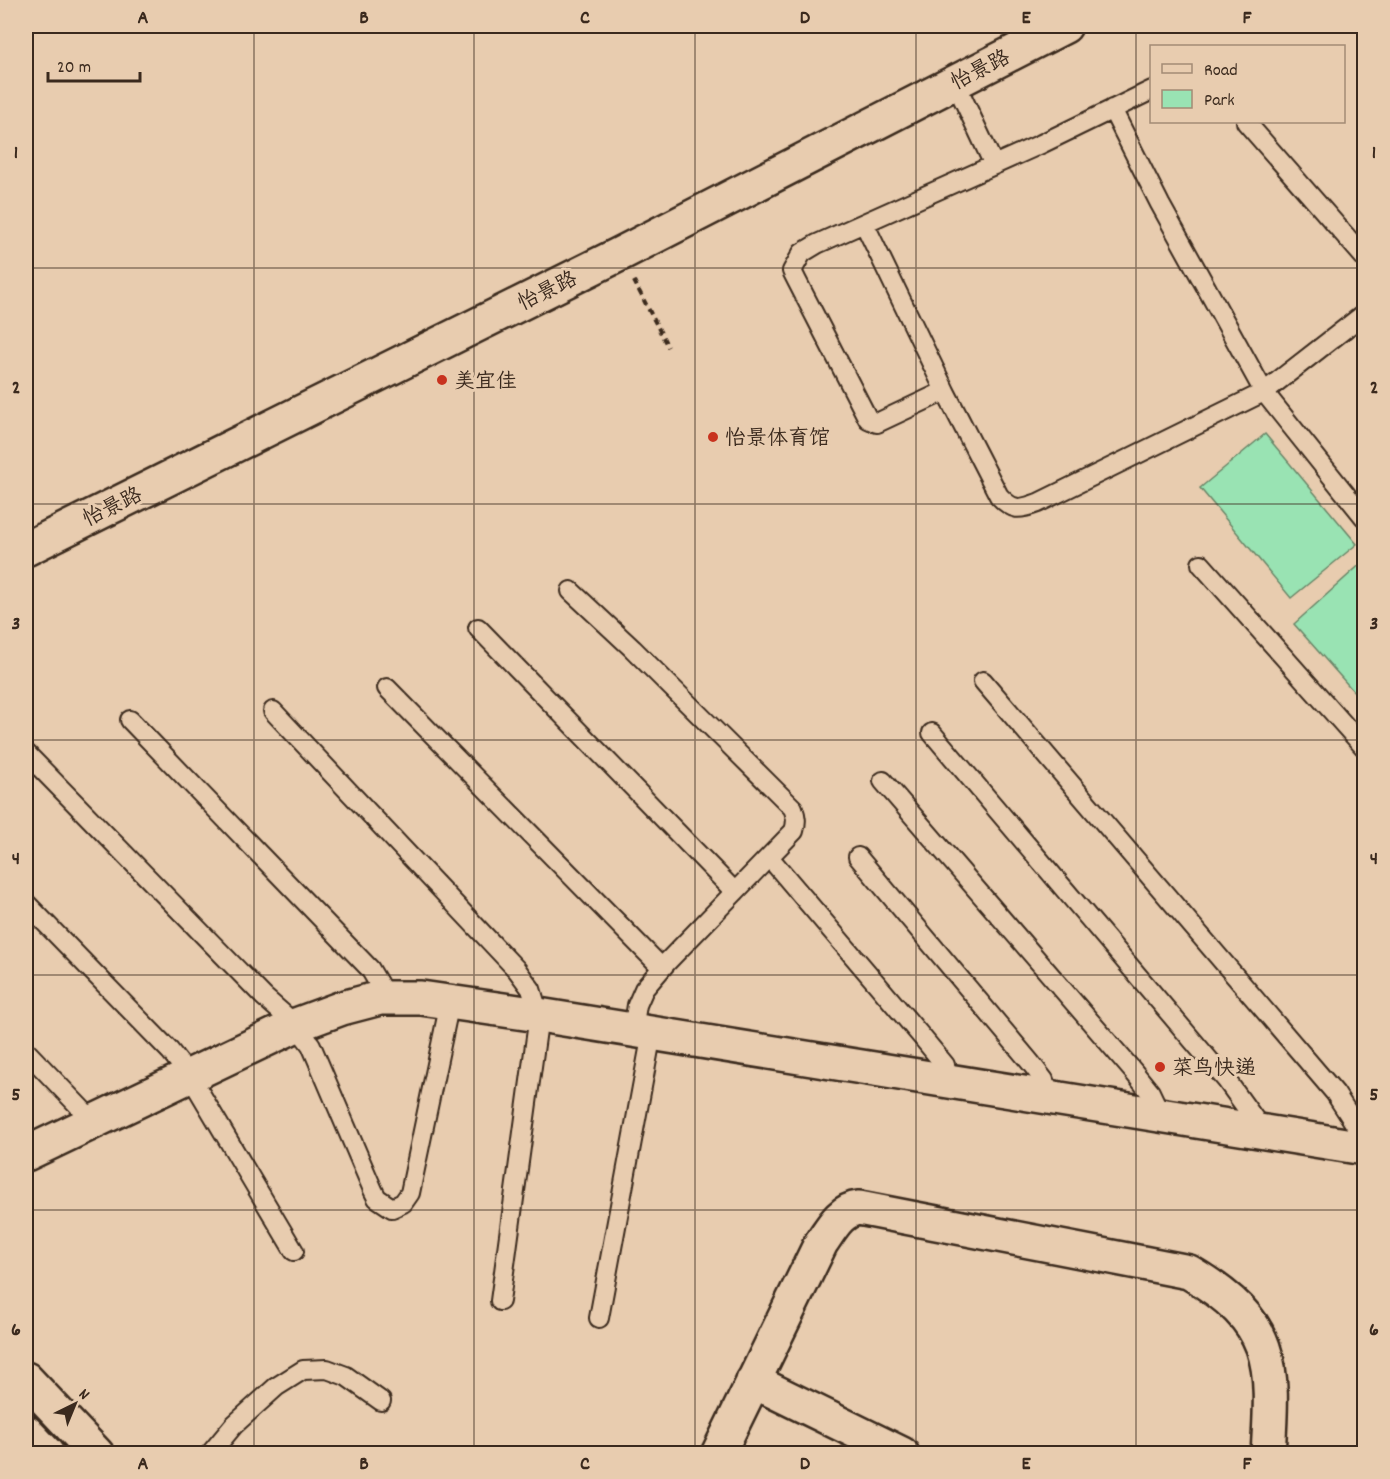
<svg xmlns="http://www.w3.org/2000/svg" width="1390" height="1479" font-family="Dekko,'LXGW WenKai TC',sans-serif">
<rect width="100%" height="100%" fill="#e8ccaf"/>
<filter id="ink" filterUnits="userSpaceOnUse"><feTurbulence type="fractalNoise" baseFrequency=".0167" numOctaves="2"/><feDisplacementMap in="SourceGraphic" scale="12" xChannelSelector="R" yChannelSelector="G"/><feConvolveMatrix kernelMatrix="1 2 1 2 8 2 1 2 1" color-interpolation-filters="sRGB"/></filter>
<g filter="url(#ink)">
<path fill="#99e3b3" stroke="#6a8668" stroke-width="1.5" d="M1265 434 1357 544 1291 598 1200 488Z
M1364 561V703L1294 624Z"/>
<g fill="none" stroke-linecap="round" stroke-linejoin="round">
<g stroke="#3b2a1e" stroke-width="22">
<path id="lane" d="M955 82 994 165
M1112 109 1160 204 1264 392 1364 517
M1246 122 1364 257
M864 223 945 391 877 423 868 419 797 281 792 271 802 253 817 244 1041 144 1152 90
M945 391 999 496C1013 511 1019 510 1038 503L1264 392 1364 314
M1201 564 1364 747
M571 591 633 649 793 808C796 816 797 822 794 831L667 962 644 989 637 1005 633 1030
M478 628 735 892
M983 681 1335 1093 1364 1138
M387 688 662 968
M273 711 517 970 531 989 539 1015 500 1301
M130 720 370 969 387 998
M932 733 1227 1081 1263 1131
M26 753 264 997 296 1025 311 1045 373 1190 377 1198 392 1208 403 1203 410 1193 450 1002
M883 781 1133 1071 1150 1092 1161 1115
M769 857 922 1037 945 1065 949 1080
M858 857 1030 1062 1044 1080 1047 1096
M26 903 170 1051 190 1076 294 1251
M26 1051 94 1122
M599 1318 652 1033
M210 1454 234 1425 276 1387 303 1370 327 1369 346 1376 381 1401"/>
</g>
<g stroke="#3b2a1e" stroke-width="38">
<path id="street" d="M753 1381 902 1454
M718 1454 821 1243C831 1229 840 1210 859 1208L1189 1272C1275 1323 1274 1361 1268 1454"/>
</g>
<g stroke="#3b2a1e" stroke-width="38">
<path id="secondary" d="M26 549 620 254 1065 26
M26 1154 296 1025 342 1008 380 998H421L539 1015 1364 1148
M26 1379 97 1454
M26 1432 47 1454"/>
</g>
<path stroke="#3b2a1e" stroke-width="4" stroke-dasharray="6 4.5" stroke-linecap="butt" d="M634 281 668 347"/>
<use href="#lane" stroke="#e8ccaf" stroke-width="18"/>
<use href="#street" stroke="#e8ccaf" stroke-width="33"/>
<use href="#secondary" stroke="#e8ccaf" stroke-width="33"/>
</g>
</g>
<path fill="none" stroke="#3b2a1e" stroke-width="1.5" stroke-opacity="0.55" d="M254 26V1454M474 26V1454M695 26V1454M916 26V1454M1136 26V1454M26 268H1364M26 504H1364M26 740H1364M26 975H1364M26 1210H1364"/>
<g fill="#c8321e" stroke="#e8ccaf" stroke-width="2">
<circle cx="442" cy="380" r="6"/>
<circle cx="713" cy="437" r="6"/>
<circle cx="1160" cy="1067" r="6"/>
</g>
<g text-anchor="middle" stroke-width="6" stroke-linejoin="round" paint-order="stroke">
<g font-size="21" fill="#3b2a1e" stroke="#e8ccaf">
<text transform="translate(980 69) rotate(-27)" y="7">怡景路</text>
<text transform="translate(547 290) rotate(-26)" y="7">怡景路</text>
<text transform="translate(112 506) rotate(-26)" y="7">怡景路</text>
</g>
<g font-size="21" fill="#3b2a1e" stroke="#e8ccaf" text-anchor="start">
<text x="454" y="387">美宜佳</text>
<text x="725" y="444">怡景体育馆</text>
<text x="1172" y="1074">菜鸟快递</text>
</g>
</g>
<rect width="1390" height="1479" fill="none" stroke="#e8ccaf" stroke-width="66"/>
<rect x="1150" y="45" width="195" height="78" fill="#e8ccaf" stroke="#a38b75" stroke-width="1.5"/>
<rect x="1162" y="64" width="30" height="9" fill="#e8ccaf" stroke="#a38b75" stroke-width="1.5"/>
<text x="1204" y="75" font-size="18" fill="#3b2a1e">Road</text>
<rect x="1162" y="90" width="30" height="18" fill="#99e3b3" stroke="#a38b75" stroke-width="1.5"/>
<text x="1204" y="105" font-size="18" fill="#3b2a1e">Park</text>
<g transform="translate(75 1404) rotate(43)" stroke="#e8ccaf" stroke-width="4.5" paint-order="stroke">
<path d="M0-4.5L10 22L0 15L-10 22Z" fill="#3b2a1e"/>
<text y="-9" font-size="16" font-weight="bold" text-anchor="middle" fill="#3b2a1e">N</text>
</g>
<path d="M48 72v9h92v-9" fill="none" stroke="#3b2a1e" stroke-width="3"/>
<text x="57" y="72" font-size="18" fill="#3b2a1e" stroke="#e8ccaf" stroke-width="4.5" paint-order="stroke">20 m</text>
<rect x="33" y="33" width="1324" height="1413" fill="none" stroke="#3b2a1e" stroke-width="2"/>
<g font-size="20" text-anchor="middle" font-weight="bold" fill="#3b2a1e">
<text x="143" y="23">A</text>
<text x="364" y="23">B</text>
<text x="585" y="23">C</text>
<text x="805" y="23">D</text>
<text x="1026" y="23">E</text>
<text x="1247" y="23">F</text>
<text x="16" y="158">1</text>
<text x="1374" y="158">1</text>
<text x="16" y="393">2</text>
<text x="1374" y="393">2</text>
<text x="16" y="629">3</text>
<text x="1374" y="629">3</text>
<text x="16" y="864">4</text>
<text x="1374" y="864">4</text>
<text x="16" y="1100">5</text>
<text x="1374" y="1100">5</text>
<text x="16" y="1335">6</text>
<text x="1374" y="1335">6</text>
<text x="143" y="1469">A</text>
<text x="364" y="1469">B</text>
<text x="585" y="1469">C</text>
<text x="805" y="1469">D</text>
<text x="1026" y="1469">E</text>
<text x="1247" y="1469">F</text>
</g>
</svg>
